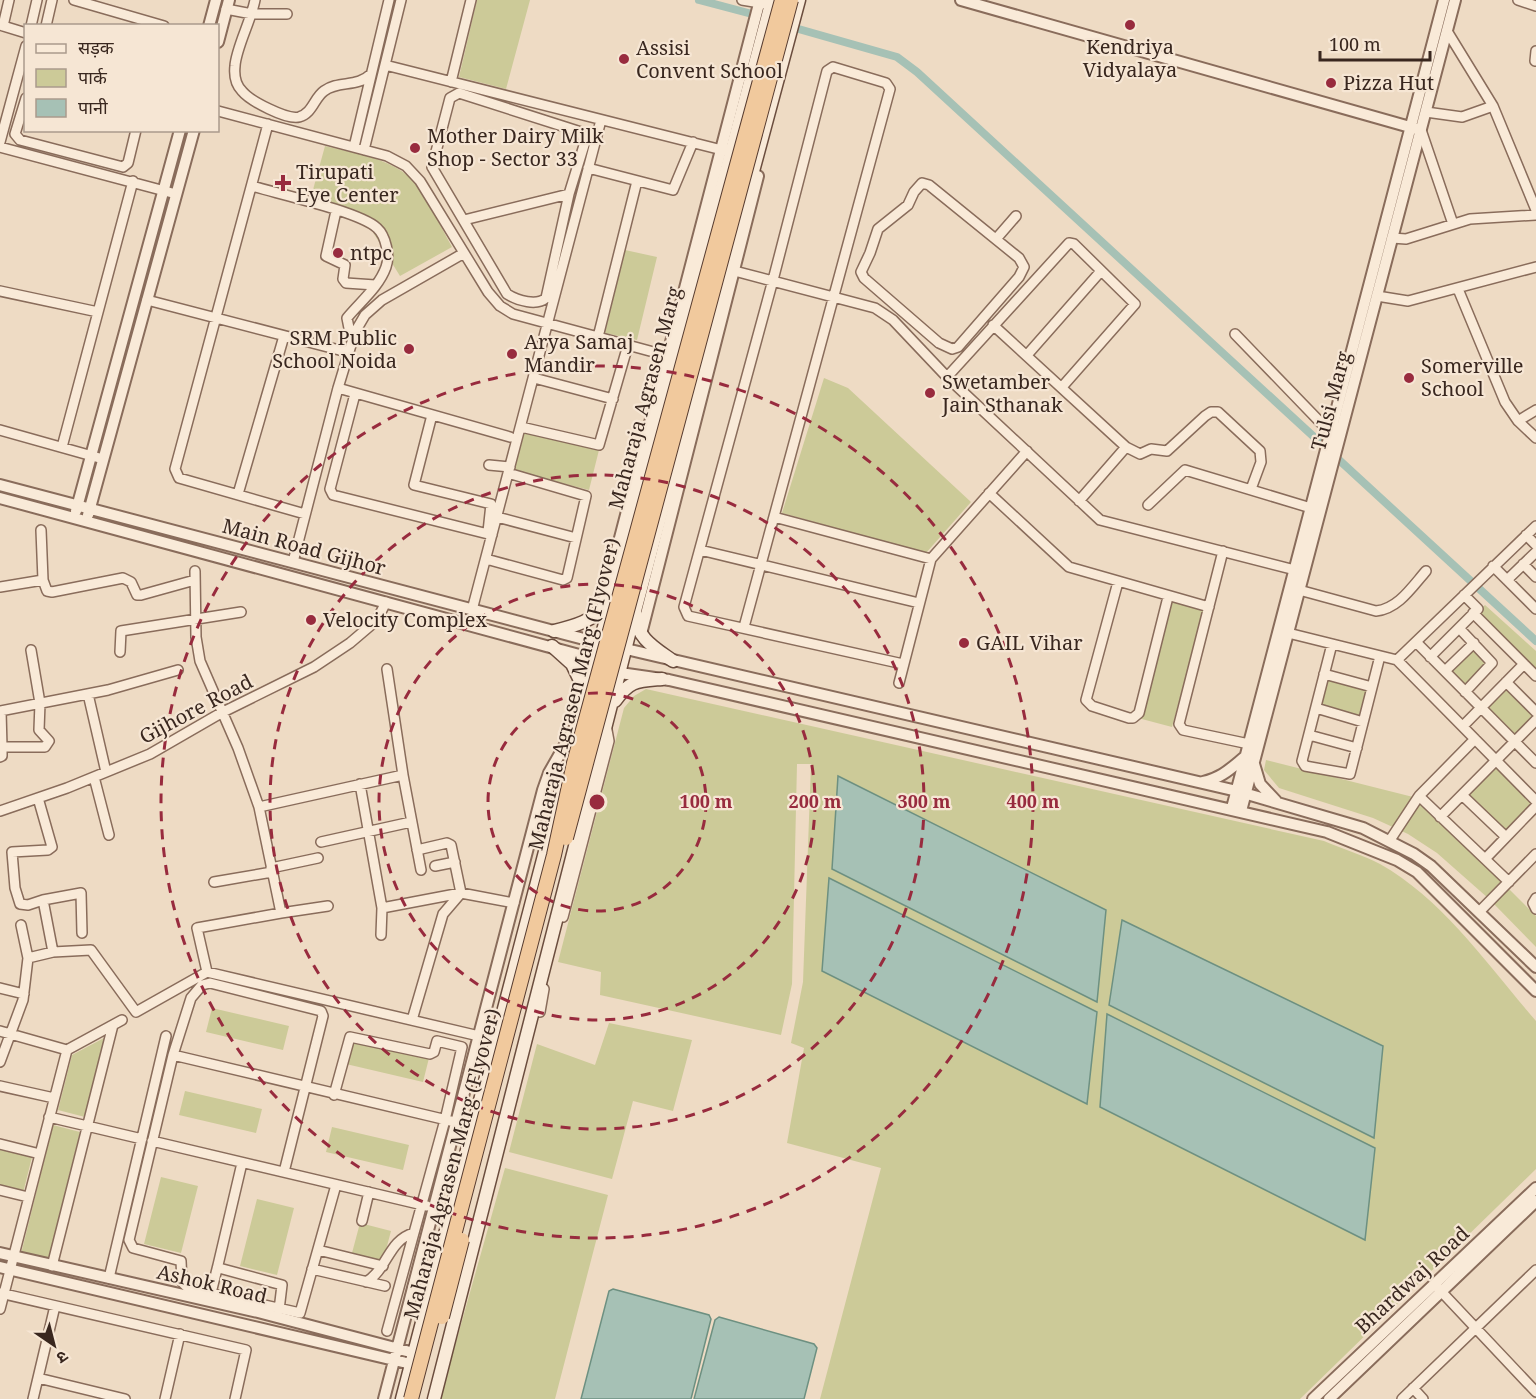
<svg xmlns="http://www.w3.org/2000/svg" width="1536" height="1399" font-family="'Noto Serif','Noto Sans Devanagari',serif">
<rect width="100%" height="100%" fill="#eedbc4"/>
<path fill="#ccca98" d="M477 0H530L506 89 459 77Z
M325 146C352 153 391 158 411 179 428 197 440 226 452 247L400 276 366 221 311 197Z
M625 250 657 257 637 340 605 333Z
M824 378 848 388 971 502 926 553 782 513Z
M523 432 599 450 589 490 514 471Z
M1169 601 1204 610 1172 727 1138 718Z
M1485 605 1536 651V673L1476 613Z
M1474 645 1491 663 1465 689 1447 672Z
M1328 678 1370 689 1361 718 1320 707Z
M1506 684 1536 713V718L1515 739 1483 708Z
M646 689 1324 841C1343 849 1363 855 1380 864 1444 900 1489 967 1536 1021V1169L1300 1399H820L881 1168 787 1143 804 1048 791 1043 803 982 811 764H797L792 984 781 1035 600 995 601 972 558 962 624 708 634 696Z
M1266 760 1417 798 1504 882 1488 898 1437 853 1408 834 1373 818 1279 788 1264 770Z
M1497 764 1536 804 1505 834 1466 795Z
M1509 889 1536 916V947L1494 904Z
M212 1008 289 1026 283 1050 206 1032Z
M609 1023 692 1040 673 1111 633 1101 612 1179 509 1152 537 1044 595 1065Z
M104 1038 85 1117 58 1110 72 1055Z
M352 1040 429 1058 423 1082 346 1064Z
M185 1091 262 1109 256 1133 179 1115Z
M53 1125 80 1132 48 1260 21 1254Z
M332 1127 409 1145 403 1170 326 1152Z
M0 1150 32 1157 23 1193 0 1188Z
M505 1168 608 1195 555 1399H440Z
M161 1177 198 1186 181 1253 144 1244Z
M257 1199 294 1208 277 1275 240 1266Z
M360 1223 391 1231 383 1261 352 1253Z"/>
<path fill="#a6c1b5" stroke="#6d9081" stroke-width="1.5" d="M838 776 1106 910 1097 1002 832 869Z
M829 878 1097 1012 1087 1104 822 971Z
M1122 920 1383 1046 1374 1138 1109 1005Z
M1107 1014 1375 1148 1365 1240 1100 1107Z
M613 1289 709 1315 711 1319 691 1399H581L609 1291Z
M719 1317 814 1344 817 1348 804 1399H694L715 1320Z"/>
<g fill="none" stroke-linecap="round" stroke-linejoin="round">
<path stroke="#a6c1b5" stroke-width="8" d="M699 0 752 14
M788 26 897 57 917 72 1536 641"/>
<g stroke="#896c5b" stroke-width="12">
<path id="minor" d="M74 0 164 26
M255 0C251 21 236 48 235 66 234 75 235 84 242 91 250 101 287 120 299 117 313 113 314 98 324 91 339 80 357 88 371 74
M742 0 766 4
M1518 0 1536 6
M226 9 252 14H287
M0 25 26 33
M3 26 9 0
M31 26 37 0
M46 26 52 0
M1447 31 1493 106
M1535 61 1536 51
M385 65 726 151
M451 82 471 0
M459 93 581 132 585 142 569 194 546 298C537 306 518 301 507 294L432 167 450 98Z
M26 98 15 134 20 140 123 167 128 163 136 130
M218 111 387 156 406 166 420 181 488 292 500 306 513 314 672 357
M1426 112 1462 117 1493 106 1536 210
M268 124 175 469 179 478 305 514
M1421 130 1453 224
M0 142 26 46
M0 147 176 194
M354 147 389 0
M364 150 401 0
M588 168 673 190 693 142
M922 183 929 185 1019 258 1024 267 1019 277 958 347 952 349 939 343 864 278 861 272 870 253 878 229 908 205 914 192Z
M252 186C279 194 360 212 377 228 386 236 390 256 386 267 379 287 360 302 347 318L349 328 355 332
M336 211 326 256 345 265 343 279 346 283 375 285
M464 220 569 194
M1392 238 1406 239 1470 219 1536 215
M996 239 1016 216
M727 269 875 308 893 320 947 377 1100 520 1295 570
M1458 289 1505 402 1518 421 1536 438
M0 291 98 312
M1377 296 1408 301 1536 267
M147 300 347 352
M993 325 1126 447 1079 501
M1235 334 1321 423 1333 428
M598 337 637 181
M1027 355 1101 271
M947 377 1069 243 1074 244 1135 304 1062 387
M534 378 613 399
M338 388 510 437
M355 394 330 489 333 495 492 535
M432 415 414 485 491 504 488 532
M1518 421 1536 410
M521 427 599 445 628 345
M0 430 103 459
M62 447 133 181
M1126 447 1140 454 1151 449 1167 451 1205 416 1211 412H1218L1260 451 1261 462 1251 489
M489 465 510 467
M989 493 1069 567 1209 607
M238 494 284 336
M1148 505 1185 470 1311 508
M497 517 576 538
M774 517 931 559
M41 530 43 580
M1526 535 1536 545
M700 550 919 603
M1223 551 1179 724 1183 730 1249 744
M486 559 563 580 567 578 586 496 508 473
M293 562 338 388 355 332 365 315 382 300 464 253
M1523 564 1536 577
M1493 566 1536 609
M195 571 196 637 200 661 238 748 259 807 403 775 421 870
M1507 580 1536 552
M1118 582 1086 700 1092 706 1129 718H1133L1139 713 1168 597
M0 587 43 580 47 591 52 592 123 578 131 582 137 595H141L195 580
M1299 590 1376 611C1398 609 1412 587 1426 571
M472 610 601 120
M1473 613 1536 676
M744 627 890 89 886 83 833 67 827 71 773 280 684 607 688 616 903 664
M1459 628 1492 663 1465 692
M1288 633 1397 660 1536 801
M1416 642 1536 763
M1332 644 1302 761 1305 766 1350 774 1380 656
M120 652 121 631 241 612
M1430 657 1478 609 1464 595
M1397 660 1536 526
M387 669 403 775
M1445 671 1474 643
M1324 674 1372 687
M1506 682 1536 712
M899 683 931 559 1027 451
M88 694 106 772
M1316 708 1363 722
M0 711 108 690 178 670
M1 711 2 747
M1463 726 1524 664
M1309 735 1357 748
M1475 739 1419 796 1509 882
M0 757 2 756V747H45L49 741 39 730 40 703 31 650
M94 777 109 835
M360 784 382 908 381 935
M1462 795 1506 837
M38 798 52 847 48 850 12 852 15 888 20 904 28 905 43 900
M0 811 67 788 150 754 221 713 314 667 350 643 377 620 386 602
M1440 817 1536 720
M1390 840 1419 796
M321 842 411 822
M1485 859 1536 806
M435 866 455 862
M271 868 318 858
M214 882 272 872
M1536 898 1533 903 1536 909
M382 908 461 893 514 903
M1480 911 1536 854
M281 913 328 906
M563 917 609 741 607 730
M21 925 28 958
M53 952 43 900 81 893 82 933
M207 972 197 928 281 913 259 807
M0 988 24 994
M540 1012 544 989
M412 1020 443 914 461 893 451 845 447 843 417 850
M0 1031 67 1050
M173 1055 451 1121
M0 1062 23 1000 28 958 53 952 91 950 136 1012 207 972 479 1036 497 1037
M0 1086 54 1098
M334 1095 350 1037 430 1054 434 1052 437 1041 462 1047 445 1120 387 1331
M49 1117 142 1139
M152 1141 427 1206
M0 1144 40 1154
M242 1163 218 1265 219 1268 282 1285 279 1310
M284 1172 323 1016 321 1011 210 983 202 985 191 998 173 1055 129 1240 133 1248 181 1261 182 1282 188 1288 300 1313 336 1185
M0 1190 28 1197
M362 1221 369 1192
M318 1250 383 1266
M52 1266 113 1025
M312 1269 385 1286
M109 1278 166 1036
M366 1282C388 1269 388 1240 414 1233
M1437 1287 1536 1392
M0 1293 246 1350 235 1399
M210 1297 218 1265
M0 1309 67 1050 122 1020
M38 1378 125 1399
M1413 1388 1423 1399
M33 1399 55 1306
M165 1399 180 1334
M1402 1399 1536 1270"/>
</g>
<g stroke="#896c5b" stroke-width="14">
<path id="tertiary" d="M961 0 1417 129
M209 26 216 0
M218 42 229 0
M0 485 599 643
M0 498 594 659
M76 511 180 130
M88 515 194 130
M601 611 760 0
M641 634 758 176
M626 649 1237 791 1363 828 1414 854 1431 866 1536 967
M620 673 669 680 1327 832 1397 860 1417 872 1536 991
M1254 764 1260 784 1276 801
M1203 782C1222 778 1231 768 1246 756
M1232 808 1444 0
M1241 811 1455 0
M0 1253 258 1312 414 1353
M0 1267 411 1364
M384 1399 543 790 549 773 578 722
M1313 1399 1536 1188
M1329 1399 1536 1201"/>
</g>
<g stroke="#6b4d3e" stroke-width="15">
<path id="secondary" d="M636 615C636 638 655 648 673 661
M554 631C575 626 593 621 607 604
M552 646 572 664 585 691
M615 701C630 680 637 681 662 679
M578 724 772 0
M402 1399 564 779
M434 1399 636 607 799 0"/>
</g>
<use href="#minor" stroke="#f9ead8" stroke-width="9"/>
<use href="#tertiary" stroke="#f9ead8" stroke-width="10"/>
<use href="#secondary" stroke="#f9ead8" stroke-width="12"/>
<g stroke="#573b2f" stroke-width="16" stroke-linecap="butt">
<path id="primary-bridge" d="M566 838 791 0
M442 1317 462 1240
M411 1399 554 855 574 763 782 0"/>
</g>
<use href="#primary-bridge" stroke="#f1c99d" stroke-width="14"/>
</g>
<g fill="none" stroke="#982b3e" stroke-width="3" stroke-dasharray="10 8">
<circle cx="597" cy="802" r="109"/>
<circle cx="597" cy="802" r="218"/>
<circle cx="597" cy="802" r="327"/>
<circle cx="597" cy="802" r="436"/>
</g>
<g fill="#982b3e" stroke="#f6e6d4" stroke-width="2">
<circle cx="1130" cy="25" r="6"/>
<circle cx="624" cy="59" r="6"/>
<circle cx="1331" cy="83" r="6"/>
<circle cx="415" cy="148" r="6"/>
<path d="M280 174h6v6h6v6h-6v6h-6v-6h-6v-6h6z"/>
<circle cx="338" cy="253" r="6"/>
<circle cx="409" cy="349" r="6"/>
<circle cx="512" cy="354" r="6"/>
<circle cx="1409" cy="378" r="6"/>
<circle cx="930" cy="393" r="6"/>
<circle cx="311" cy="620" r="6"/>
<circle cx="964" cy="643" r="6"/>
</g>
<g text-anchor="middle" stroke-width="4.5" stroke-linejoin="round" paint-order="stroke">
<g font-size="20" fill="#39271f" stroke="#f6e6d4" text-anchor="start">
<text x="1130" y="54" text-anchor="middle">Kendriya<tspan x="1130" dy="23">Vidyalaya</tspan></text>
<text x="636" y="55">Assisi<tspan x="636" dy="23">Convent School</tspan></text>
<text x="1343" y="90">Pizza Hut</text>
<text x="427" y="143">Mother Dairy Milk<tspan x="427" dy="23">Shop - Sector 33</tspan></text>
<text x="296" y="179">Tirupati<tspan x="296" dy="23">Eye Center</tspan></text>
<text x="350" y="260">ntpc</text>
<text x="397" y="345" text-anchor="end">SRM Public<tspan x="397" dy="23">School Noida</tspan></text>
<text x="524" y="349">Arya Samaj<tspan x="524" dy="23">Mandir</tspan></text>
<text x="1421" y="373">Somerville<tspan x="1421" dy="23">School</tspan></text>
<text x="942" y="389">Swetamber<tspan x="942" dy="23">Jain Sthanak</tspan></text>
<text x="323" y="627">Velocity Complex</text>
<text x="976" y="650">GAIL Vihar</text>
</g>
<g font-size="20" fill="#39271f" stroke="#f6e6d4">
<text transform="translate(645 398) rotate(-75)" y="7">Maharaja Agrasen Marg</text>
<text transform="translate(1331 401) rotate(-75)" y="7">Tulsi Marg</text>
<text transform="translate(304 547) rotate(15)" y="7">Main Road Gijhor</text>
<text transform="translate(574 694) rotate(-76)" y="7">Maharaja Agrasen Marg (Flyover)</text>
<text transform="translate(196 709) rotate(-28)" y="7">Gijhore Road</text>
<text transform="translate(452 1164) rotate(-75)" y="7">Maharaja Agrasen Marg (Flyover)</text>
<text transform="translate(1412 1280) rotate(-43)" y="7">Bhardwaj Road</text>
<text transform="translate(212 1284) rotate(13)" y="7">Ashok Road</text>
</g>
</g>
<circle cx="597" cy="802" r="9" fill="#982b3e" stroke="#f6e6d4" stroke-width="3"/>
<g font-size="18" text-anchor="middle" font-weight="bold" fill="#982b3e" stroke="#f6e6d4" stroke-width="4.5" stroke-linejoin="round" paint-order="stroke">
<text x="706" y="808">100 m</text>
<text x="815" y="808">200 m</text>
<text x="924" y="808">300 m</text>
<text x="1033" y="808">400 m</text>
</g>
<rect x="24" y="24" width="195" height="108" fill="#f6e6d4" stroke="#aa9a8c" stroke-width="1.5"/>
<rect x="36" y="44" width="30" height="9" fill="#f9ead8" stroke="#aa9a8c" stroke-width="1.5"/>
<text x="78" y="54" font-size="18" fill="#39271f">सड़क</text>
<rect x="36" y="69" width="30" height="18" fill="#ccca98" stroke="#aa9a8c" stroke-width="1.5"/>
<text x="78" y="84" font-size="18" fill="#39271f">पार्क</text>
<rect x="36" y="99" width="30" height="18" fill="#a6c1b5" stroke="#aa9a8c" stroke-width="1.5"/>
<text x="78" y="114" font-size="18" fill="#39271f">पानी</text>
<g transform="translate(54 1345) rotate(145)" stroke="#f6e6d4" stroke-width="4.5" paint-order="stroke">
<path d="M0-4.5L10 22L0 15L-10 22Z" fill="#39271f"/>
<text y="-9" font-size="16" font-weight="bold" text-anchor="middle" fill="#39271f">उ</text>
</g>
<path d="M1320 51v9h110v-9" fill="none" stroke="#39271f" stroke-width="3"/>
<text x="1329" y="51" font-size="18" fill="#39271f" stroke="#f6e6d4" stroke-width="4.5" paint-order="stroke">100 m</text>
</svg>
